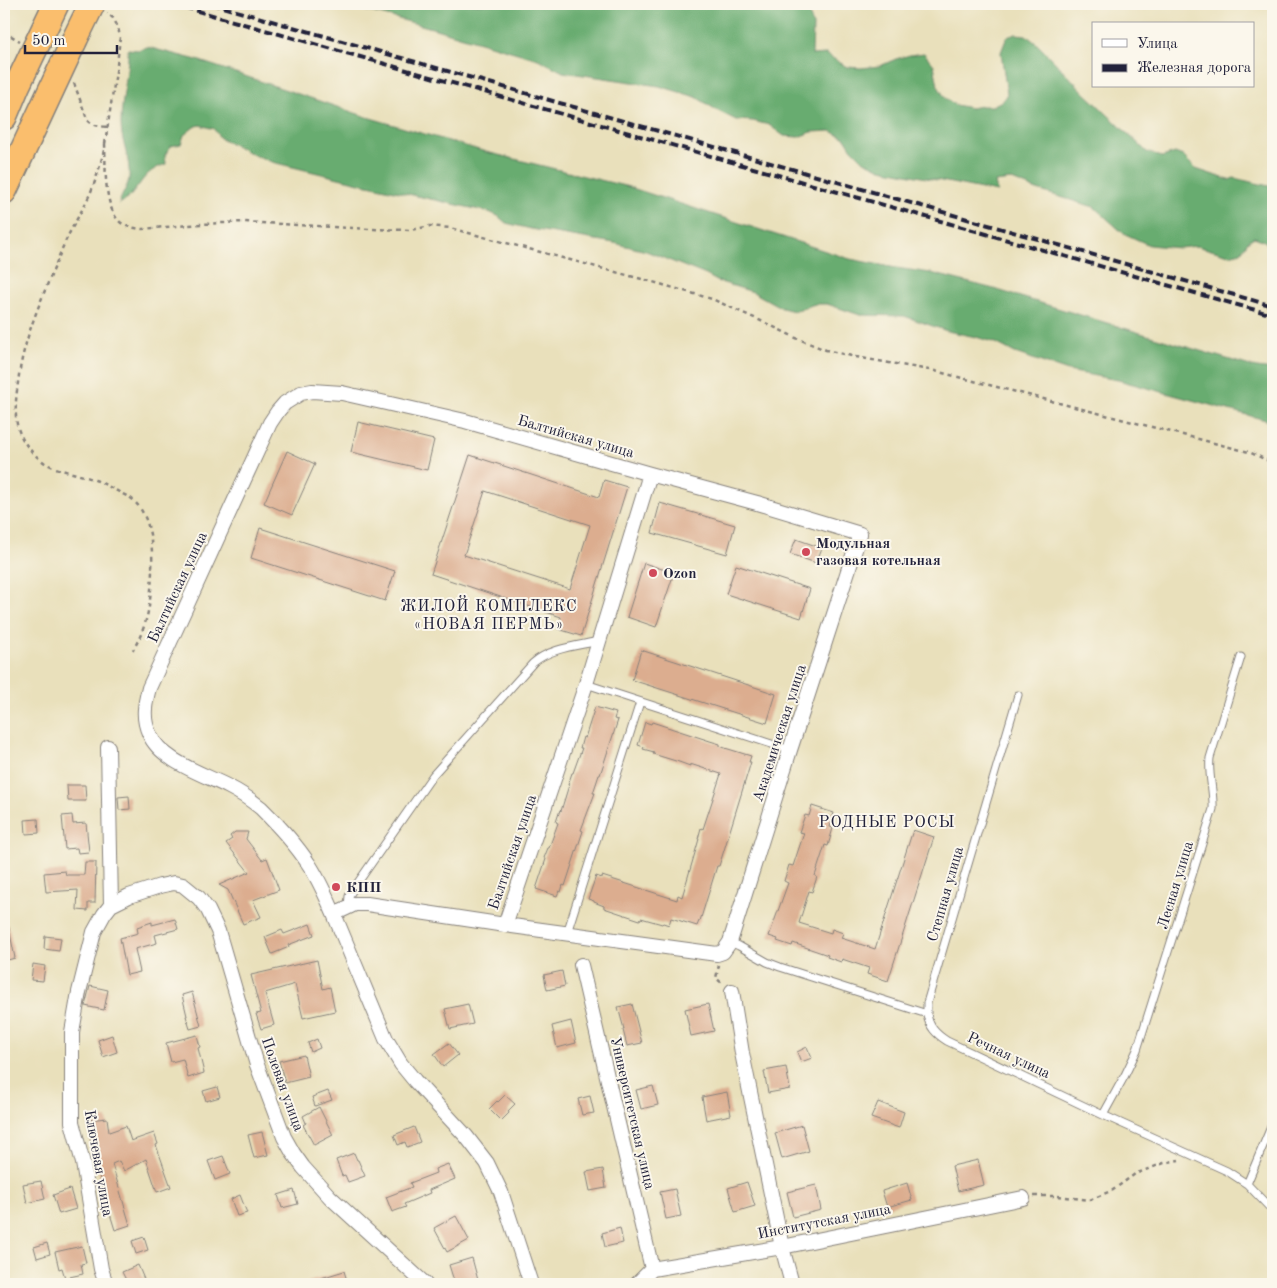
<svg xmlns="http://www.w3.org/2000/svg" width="1277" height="1288" font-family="'Old Standard TT',serif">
<rect width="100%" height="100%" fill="#fbf7ec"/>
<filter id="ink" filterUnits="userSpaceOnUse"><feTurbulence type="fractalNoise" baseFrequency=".02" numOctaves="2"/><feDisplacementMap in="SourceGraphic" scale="10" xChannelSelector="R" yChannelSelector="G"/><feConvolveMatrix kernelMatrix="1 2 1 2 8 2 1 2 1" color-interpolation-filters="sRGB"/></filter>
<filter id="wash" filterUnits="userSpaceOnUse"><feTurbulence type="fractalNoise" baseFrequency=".0096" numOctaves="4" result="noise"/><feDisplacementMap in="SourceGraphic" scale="20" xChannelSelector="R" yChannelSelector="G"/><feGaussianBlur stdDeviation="1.12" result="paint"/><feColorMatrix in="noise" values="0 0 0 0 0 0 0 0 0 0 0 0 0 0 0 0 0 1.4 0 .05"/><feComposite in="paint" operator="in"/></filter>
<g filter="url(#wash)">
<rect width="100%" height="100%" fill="#e9e0bb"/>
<path fill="#68ac6f" stroke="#456755" d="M321 4H806L813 25 812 55 826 54 847 67 861 68 880 66 896 59 910 55 924 53 934 65 938 86 945 98 955 105 971 108 981 106H992L1002 101 1007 94 1001 52 1007 37 1016 34 1026 35 1037 44 1086 94 1147 152 1162 157 1175 153 1183 156 1196 169 1229 180 1234 178 1273 187V256L1269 254C1269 241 1265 241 1254 237L1248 241 1241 252 1229 255 1197 246 1179 248 1149 245 1123 233 1094 207 1037 190 1012 180 995 182 997 192 881 169 864 161 852 149 845 138 831 131 812 132 798 137 784 136 769 125 753 121 736 120 718 111 696 97 659 86 563 72 538 59 432 28 380 14 350 7 331 6Z
M147 47 197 60 367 117 486 152 629 187 850 259 896 268 931 273 994 289 1257 368 1273 370V422L1118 380 1068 371 1015 353 996 343 976 337 947 331 904 316 860 315 827 304H815L794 311 782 308 753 292 717 281 706 275 646 251 614 243 531 229 506 223 498 216 489 212 359 183 272 162 254 155 220 138 214 129 200 125 194 127 184 135 181 144 171 146 165 155 166 164C146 171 144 179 132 194 129 198 124 201 119 204 121 195 128 187 129 178 131 160 121 142 121 124 121 99 129 74 128 49L138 50Z"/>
<g id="blocks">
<path fill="#dcad8f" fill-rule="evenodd" d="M358 422 434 440 427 470 351 452Z
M287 451 315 464 292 515 264 503Z
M470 455 599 497 604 480 627 487 581 636 558 629 561 617 431 574ZM485 491 590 525 570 589 464 555Z
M660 503 735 525 727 554 652 533Z
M260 528 395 571 385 601 251 558Z
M796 539 822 548 816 563 790 554Z
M644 563 674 573 656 627 627 617Z
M736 565 810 589 801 618 726 594Z
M641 650 776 694 767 723 632 680Z
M595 707 616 713 614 719 618 720 600 775H599L593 793H595L581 830 583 831 565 886 563 885 561 892 559 891 557 896 536 889 546 859 544 858 548 848H549L558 823 556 822 560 810 561 811 569 785H568L572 773H573L582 748H580L583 737 585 738Z
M645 722 651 724 652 722 710 741 720 744V746L725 748 751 756 749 762H751L725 847 719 866H717L700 921H699L697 926 671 918 669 925 663 923 662 924 641 918 640 920 604 908V906L594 902V901L588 899 596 876 602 878V876L677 900 678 895 682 897 690 870 699 839H698L701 828 703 829 721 774 690 764V766L679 762 653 754 654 752 643 749 644 747 638 745Z
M67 785H85L86 801H68Z
M129 796 130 809 119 810 118 797Z
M812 806 834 813 830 827 833 828 828 846 825 845 815 876 817 877 812 892 809 891 799 923 831 933 832 929 843 933 841 938 875 949 913 830 934 837 888 981 867 974 869 968 842 959 841 962 827 957 828 955 793 943 792 946 777 941 778 939 769 936 788 883 784 881 789 865 793 866 804 833 799 832 805 815 809 816Z
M72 815 73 824 86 823 89 852 78 853 77 848 65 849 62 816Z
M38 819 39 833 26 834 25 820Z
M235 832H248L246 839 262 860 267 858 279 890 253 900 261 917 243 924 228 890 219 885 249 872 226 843 232 839 230 836Z
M85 862H96L95 903H88V911L77 910 78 890 46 892 44 873 65 871 66 875H84Z
M175 919 178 929 155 935 157 943 135 949 140 972 127 975 120 938 138 933 137 927 152 922V925Z
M8 924 15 958 4 961V925Z
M310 924 314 935 288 945 289 947 272 954 265 937 282 930 284 934Z
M45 936 61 938 59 951 44 949Z
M317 960 323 989 330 987 335 1011 303 1018 295 984 265 993 274 1025 261 1029 256 1014 261 1013 251 975Z
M33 964 45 966 43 981 31 980Z
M562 971 565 986 547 990 544 975Z
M90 986 108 990 104 1010 85 1006Z
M192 992 201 1026 190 1029 186 1016H187L182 995Z
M468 1004 473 1024 450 1029 445 1009Z
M632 1004 642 1043 627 1046 623 1030 624 1029 618 1007Z
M708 1004 714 1031 691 1036 685 1009Z
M571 1021 576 1043 557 1048 552 1026Z
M112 1035 117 1052 103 1057 98 1040Z
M197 1035 200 1047 198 1048 204 1073 188 1078 183 1059 171 1062 166 1043Z
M317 1039 320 1048 311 1052 308 1043Z
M449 1043 458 1055 443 1067 434 1054Z
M807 1047 812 1058 801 1062 797 1052Z
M304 1055 309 1077 285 1083 279 1061Z
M786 1067 790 1089 768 1093 764 1071Z
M653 1086 658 1105 641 1109 636 1090Z
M217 1087 220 1097 206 1101 203 1091Z
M328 1091 332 1100 315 1106 312 1097Z
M727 1092 731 1115 706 1120 702 1097Z
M505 1095 515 1104 508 1111 509 1113 501 1121 489 1109 497 1101 498 1102Z
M590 1096 594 1113 582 1115 578 1099Z
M878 1102 904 1112 899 1128 871 1118Z
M319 1107 333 1135 314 1145 303 1125 306 1123 303 1116Z
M107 1118 109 1132 126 1126 131 1141 154 1133 158 1144 156 1145 171 1187 157 1192 146 1159 124 1171 119 1161 112 1164 130 1225 115 1230 107 1204 104 1205 97 1160H93L88 1120Z
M802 1125 809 1151 782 1159 775 1133Z
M414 1127 420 1142 407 1147 405 1142 398 1145 394 1135Z
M262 1132 268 1155 254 1158 248 1135Z
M354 1153 357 1160H358L365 1176 348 1182 345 1175 342 1176 336 1160Z
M223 1156 230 1174 215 1180 208 1161Z
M978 1160 984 1185 958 1191 952 1166Z
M448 1164 455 1179 429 1190 430 1193 404 1204 406 1207 392 1212 386 1197 412 1187 410 1183 436 1173 435 1169Z
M603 1169 606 1188 590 1191 586 1172Z
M41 1181 45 1199 27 1203 23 1184Z
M747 1182 755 1206 735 1212 728 1188Z
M907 1183 912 1200 887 1207 882 1191Z
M816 1185 821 1210 793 1217 787 1192Z
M70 1189 76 1209 59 1214 53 1195Z
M675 1189 681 1216 666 1219 660 1192Z
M294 1190 298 1204 282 1208 278 1195Z
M240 1195 247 1213 237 1216 231 1199Z
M456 1216 469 1240 447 1252 434 1228Z
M620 1228 623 1243 605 1247 602 1233Z
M144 1237 148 1250 136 1254 132 1241Z
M47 1243 50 1254 37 1258 34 1247Z
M82 1246 86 1263 81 1264 83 1274 65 1278 62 1268 59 1269 55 1252Z
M472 1258 479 1284H455L449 1265Z
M138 1265 146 1284H128L122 1272Z
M344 1271 348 1284H308V1282Z"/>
</g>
</g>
<g filter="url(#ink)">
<use href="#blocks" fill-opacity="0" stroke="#86817b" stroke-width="1"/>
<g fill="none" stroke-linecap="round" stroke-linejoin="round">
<g stroke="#86817b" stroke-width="9">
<path id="lane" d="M586 684 790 750
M348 907 349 896 352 891 433 775 533 663C550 648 577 646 599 641
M567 933 640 702
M730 942 739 946 767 962 780 967 927 1014C929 1027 936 1034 947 1041L1103 1115 1227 1171 1247 1184 1273 1211
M927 1014V1003L1018 695
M1103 1115 1125 1075 1137 1050 1213 809C1214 792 1208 775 1210 758L1241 657
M1247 1184 1273 1122"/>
</g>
<g stroke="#86817b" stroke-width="16">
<path id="street" d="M108 747 111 905
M334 914 355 904H367L505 925 717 954 723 952 730 942 790 750 860 534 757 503 650 474 465 421 342 393 312 391 301 393 285 403 278 411 270 423 149 688C145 703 142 718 149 733 160 761 204 774 229 787 241 793 251 800 261 808 278 825 295 843 308 863 319 879 326 896 334 914L386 1039 401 1064 415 1081 466 1136 487 1163 501 1192 531 1284
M505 925 586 684 650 474
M581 965 652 1269
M732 991 742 1053 782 1247 792 1284
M106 1284 101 1269 83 1163 72 1122V1032L79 992 94 932 104 914 111 905 129 896 160 886 174 883 183 885 199 898 208 910 218 931 257 1065 284 1137 293 1153 303 1167 330 1197 425 1284
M637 1284 652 1269 782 1247 1023 1198"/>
</g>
<g stroke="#86817b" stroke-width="28">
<path id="highway" d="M4 117 17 86 56 4
M4 191 74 41"/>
</g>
<path stroke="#86817b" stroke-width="2.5" stroke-dasharray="4 4" stroke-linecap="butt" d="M4 32 20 41
M74 83 87 119C92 126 99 126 108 127
M105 144C106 166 103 206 120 222 126 227 134 228 142 229L201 224 245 222 369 229 411 230 430 226 450 228 653 282 712 299 770 325 796 338 826 350 856 357 935 371 1249 452 1273 463
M105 144 117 65 120 37 118 27 113 18 107 13
M104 150C100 166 96 181 89 196 83 210 74 223 68 236 61 250 56 264 50 278 37 310 24 341 19 375 17 391 14 408 17 424 20 440 32 454 45 463 58 471 81 474 95 480 103 483 111 488 119 492 124 495 131 497 135 502 151 518 153 548 152 570 151 600 149 623 133 650
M719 965 716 978 723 984
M1034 1196H1058L1090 1200 1113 1190 1135 1174 1164 1163 1179 1160"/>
<use href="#lane" stroke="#fff" stroke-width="7"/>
<use href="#street" stroke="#fff" stroke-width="14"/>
<use href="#highway" stroke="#fabe6d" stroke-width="25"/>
<path stroke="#22223b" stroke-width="4" stroke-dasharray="8 4" stroke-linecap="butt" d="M173 4 1273 315
M212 4 1273 306"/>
<g stroke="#86817b" stroke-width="28" stroke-linecap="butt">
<path id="highway-bridge" d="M74 41 92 4"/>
</g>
<use href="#highway-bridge" stroke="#fabe6d" stroke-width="25"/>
</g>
</g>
<g fill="#d1495b" stroke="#fbf7ec" stroke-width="2">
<circle cx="806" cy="552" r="5"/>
<circle cx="653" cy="573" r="5"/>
<circle cx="336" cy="887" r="5"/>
</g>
<g text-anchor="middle" stroke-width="4" stroke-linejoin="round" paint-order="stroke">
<g font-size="15" fill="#22223b" stroke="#fbf7ec">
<text transform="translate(576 436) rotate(16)" y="5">Балтийская улица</text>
<text transform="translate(177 587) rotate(-65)" y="5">Балтийская улица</text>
<text transform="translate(779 733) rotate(-72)" y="5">Академическая улица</text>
<text transform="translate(512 852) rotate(-71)" y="5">Балтийская улица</text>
<text transform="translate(1175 885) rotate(-73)" y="5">Лесная улица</text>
<text transform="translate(945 894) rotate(-74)" y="5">Степная улица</text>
<text transform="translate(1009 1055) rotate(25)" y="5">Речная улица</text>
<text transform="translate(283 1084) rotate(70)" y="5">Полевая улица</text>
<text transform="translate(633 1113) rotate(77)" y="5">Университетская улица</text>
<text transform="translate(99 1163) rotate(80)" y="5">Ключевая улица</text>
<text transform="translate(824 1221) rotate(-11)" y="5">Институтская улица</text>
</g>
<g font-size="15" font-weight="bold" fill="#22223b" stroke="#fbf7ec" text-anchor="start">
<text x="816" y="548">Модульная<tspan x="816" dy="17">газовая котельная</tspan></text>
<text x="663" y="578">Ozon</text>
<text x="346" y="892">КПП</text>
</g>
<g font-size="16" letter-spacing="1" fill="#22223b" stroke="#fbf7ec">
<text x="489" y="611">ЖИЛОЙ КОМПЛЕКС<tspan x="489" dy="18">«НОВАЯ ПЕРМЬ»</tspan></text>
<text x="887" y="827">РОДНЫЕ РОСЫ</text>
</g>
</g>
<rect width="1277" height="1288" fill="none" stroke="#fbf7ec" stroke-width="20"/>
<rect x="1092" y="22" width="162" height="65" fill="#fbf7ec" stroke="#a4a2a5"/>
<rect x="1102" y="39" width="25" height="8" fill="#ffffff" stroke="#a4a2a5"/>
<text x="1137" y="48" font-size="15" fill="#22223b">Улица</text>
<rect x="1102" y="64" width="25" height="8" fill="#22223b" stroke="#a4a2a5"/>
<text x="1137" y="72" font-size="15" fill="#22223b">Железная дорога</text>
<path d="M25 45v8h92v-8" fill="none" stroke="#22223b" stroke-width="2.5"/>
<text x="32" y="45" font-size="15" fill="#22223b" stroke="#fbf7ec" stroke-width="4" paint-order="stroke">50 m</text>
</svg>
